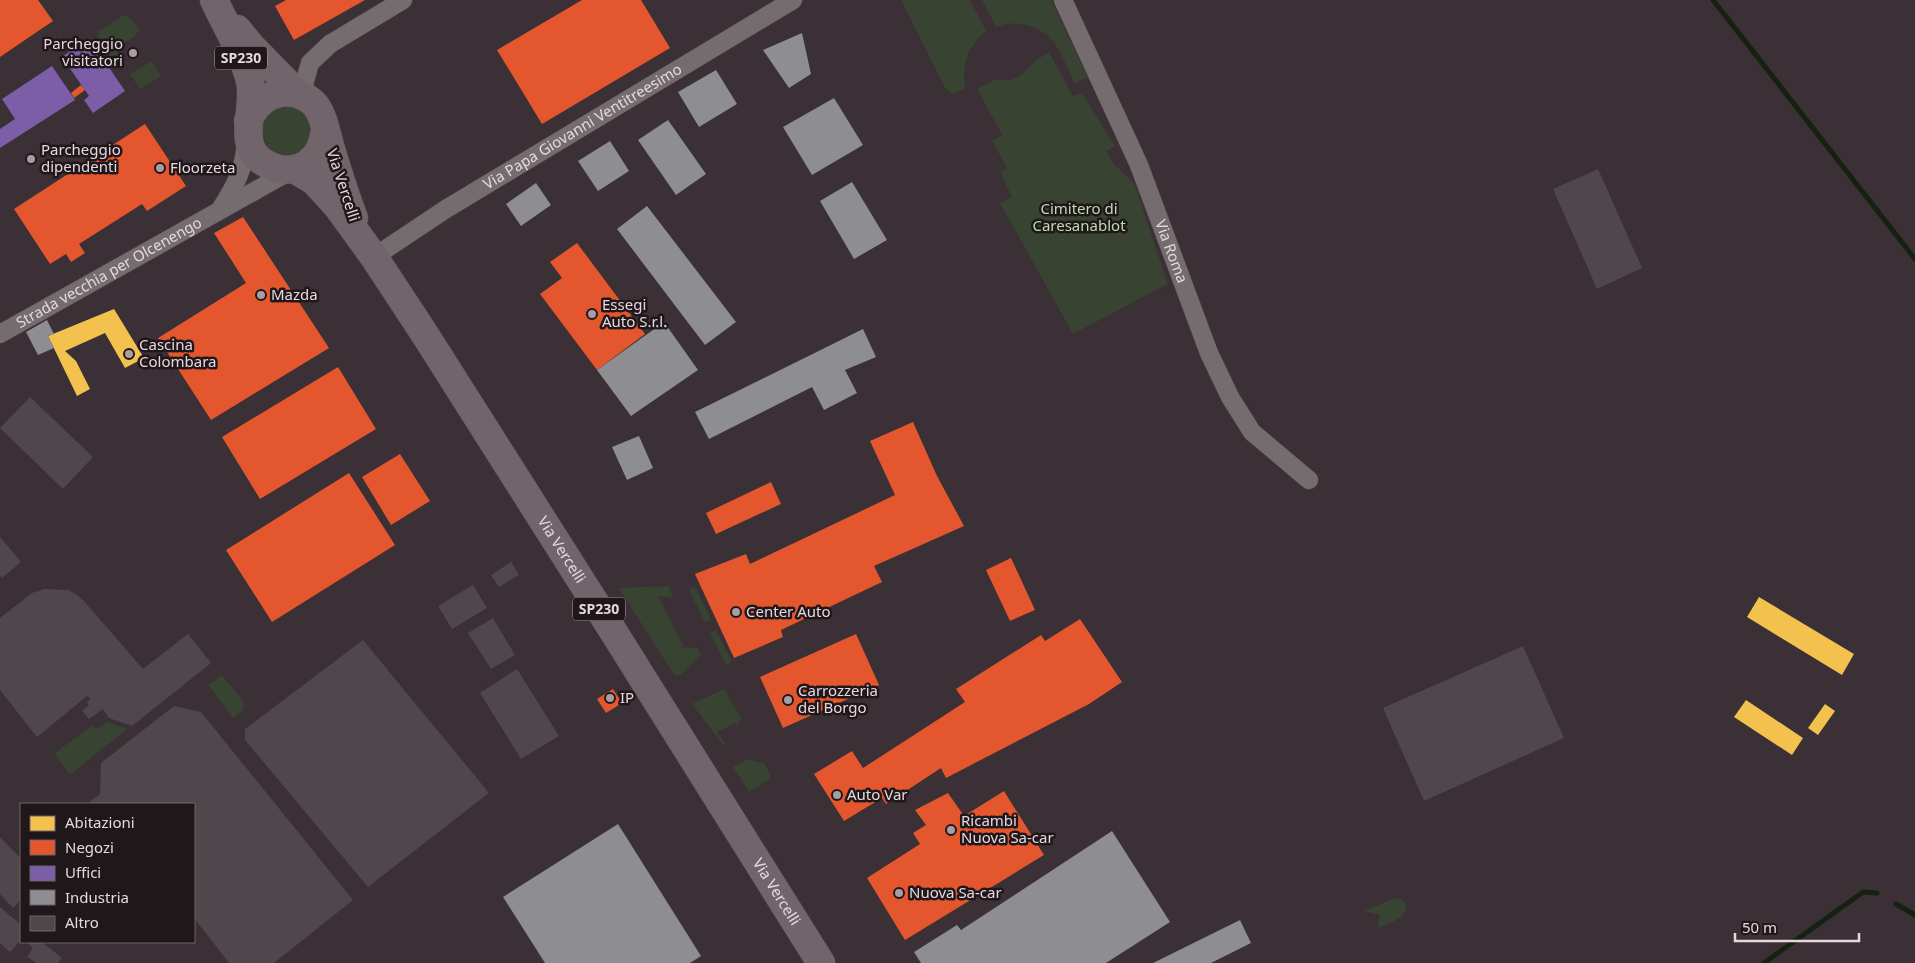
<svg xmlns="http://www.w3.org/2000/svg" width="1915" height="963" font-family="'Noto Sans',sans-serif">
<rect width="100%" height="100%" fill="#3a3035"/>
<path fill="#394332" d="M901 0H970L986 31C967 47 962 64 965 88L953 94 946 90Z
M982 0H1051L1088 78 1075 83C1068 71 1063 55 1055 44 1041 25 1017 19 996 27Z
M122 16H127L136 24 139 31 134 37 116 48 122 62 117 65 114 64 97 38 99 31Z
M1049 52 1073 96 1082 93 1115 146 1106 151 1115 165 1135 185 1168 284 1073 334 1000 203 1012 197 1000 172 1007 168 992 141 1002 135 977 89 995 80H1011L1020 76 1035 61Z
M152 61 161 76 140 89 130 74Z
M262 130a25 25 0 1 1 50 0a25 25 0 1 1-50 0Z
M669 586 673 598 658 596 684 647 698 648 701 655 681 675H674L619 588Z
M695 587 711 619 705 622 689 590Z
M716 630 732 662 726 665 710 633Z
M222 675 244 702 243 710 233 718 208 685Z
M724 689 741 718 738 726 735 723 717 732 725 744 723 745 692 704Z
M107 722 127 729 72 773H69L55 756 56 752 93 725 97 729Z
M748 759 765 764 771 778 749 792 733 767Z
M1395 898 1401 899 1406 904C1408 919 1388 923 1377 929L1380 915 1364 911Z"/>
<path fill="#f2c14e" d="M114 309 144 358 125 368 105 333 65 351 76 361 90 389 77 396 48 336Z
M1759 597 1854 654 1842 675 1747 617Z
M1746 700 1803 738 1792 755 1734 717Z
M1825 704 1835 711 1818 735 1808 728Z"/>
<path fill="#e4572e" d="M0 0H38L53 21 0 57Z
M286 0H365L294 40 275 6Z
M582 0H641L670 48 542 124 497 50Z
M81 85 85 90 74 98 71 93Z
M145 124 186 186 147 211 142 204 79 244 85 253 71 262 66 254 50 264 14 209Z
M243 217 329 348 211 420 158 338 246 283 214 233Z
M577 243 645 334 597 370 540 294 562 278 550 262Z
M338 367 376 429 260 499 222 437Z
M913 422 937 476 964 526 874 566 882 582 781 630 783 637 734 658 695 574 746 554 750 564 895 495 870 441Z
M400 454 430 501 391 525 362 477Z
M349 473 395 545 272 622 226 550Z
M771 482 781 504 716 534 706 513Z
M1011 558 1035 610 1010 621 986 570Z
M1080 619 1122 682 1089 704 946 778 941 768 886 804 882 798 844 821 814 774 852 751 863 768 965 702 956 689 1041 635 1045 641Z
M856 634 879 685 783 728 760 677Z
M613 689 622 703 606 713 597 699Z
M1004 791 1044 855 905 940 867 878 920 844 913 833 926 825 915 810 948 793 964 816Z"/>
<path fill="#7b5ea7" d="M89 38 125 91 93 113 84 100 89 96 62 57Z
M52 66 75 100 0 148V129L15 119 2 99Z"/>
<path fill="#8d8d92" d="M802 33 811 74 789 88 763 50Z
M716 70 737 104 699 127 678 92Z
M834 98 863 145 812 175 783 127Z
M668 120 706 174 676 195 638 140Z
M610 141 629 171 598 191 578 161Z
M852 182 887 240 854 259 820 201Z
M536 183 551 205 521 226 506 204Z
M647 206 736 322 705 345 617 229Z
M47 320 54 334 48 336 54 348 38 355 26 332Z
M664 322 698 370 631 416 597 370Z
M863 329 876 357 845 370 857 393 824 410 812 387 709 439 695 412Z
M639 436 653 468 627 480 612 447Z
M618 824 701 956 690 963H545L503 897Z
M1112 831 1170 922 1106 963H921L914 952 957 925 961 930Z
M1240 920 1251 943 1211 963H1153Z"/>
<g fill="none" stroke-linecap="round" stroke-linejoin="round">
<path stroke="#172111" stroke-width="5" d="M1713 0 1915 259
M1896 904 1915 915
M1764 963 1863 892 1877 893"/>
</g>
<path fill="#50474c" d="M1598 169 1642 268 1597 289 1553 189Z
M30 397 93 457 63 489 0 428Z
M0 537 21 562 2 578 0 575Z
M511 562 519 575 499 587 491 575Z
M473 585 487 608 452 629 438 606Z
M44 589 68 590 76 594 83 600 143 669 188 634 211 663 132 726 109 718 103 709 89 719 82 711 89 705 87 702 91 699 87 696 37 737 0 690V618L32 593Z
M493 618 515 655 491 669 468 633Z
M363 640 489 793 368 887 245 740V729Z
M1523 646 1564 738 1424 801 1383 708Z
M517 669 559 736 521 759 480 693Z
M174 706 201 712 353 900 274 963H229L194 918V804H87L100 794 101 763Z
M0 837 21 859V900L13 908 0 894Z
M0 907 21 925V940L10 952 0 943Z
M26 942H42L62 958 58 963H37L27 957 33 948Z"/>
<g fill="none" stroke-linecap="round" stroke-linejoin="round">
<g stroke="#584e53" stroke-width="19">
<g id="minor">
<path id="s1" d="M1063 0 1139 165 1209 353 1230 397 1252 432 1309 480"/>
<path d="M301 95 310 63 330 44 403 0"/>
<path d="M220 210C235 186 245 169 246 140"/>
<path id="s2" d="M374 257 446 209 793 0"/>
<path id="s3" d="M0 334 292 170"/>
</g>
</g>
<g stroke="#584e53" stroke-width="29">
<g id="primary">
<path d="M214 0C226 26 243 53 250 81 257 114 230 153 276 168 286 172 300 169 308 163 320 154 323 143 325 130"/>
<path d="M237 29 251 46 298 94"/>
<path d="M248 121C255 106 264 96 281 93 295 91 311 97 318 109 325 120 327 136 331 149 338 172 345 195 354 218"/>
<path id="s4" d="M294 169 314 181 337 206 374 257 424 333 613 631 821 963"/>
</g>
</g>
<use href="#minor" stroke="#756c70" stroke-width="18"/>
<use href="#primary" stroke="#71656b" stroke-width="28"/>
</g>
<g fill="#a99da3" stroke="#20171b" stroke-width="2">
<circle cx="133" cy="53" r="5"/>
<circle cx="31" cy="159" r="5"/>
<circle cx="160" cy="168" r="5"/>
<circle cx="261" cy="295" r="5"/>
<circle cx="592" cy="314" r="5"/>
<circle cx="129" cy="354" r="5"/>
<circle cx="736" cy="612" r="5"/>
<circle cx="610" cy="698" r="5"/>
<circle cx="788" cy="700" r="5"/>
<circle cx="837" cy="795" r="5"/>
<circle cx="951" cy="830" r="5"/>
<circle cx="899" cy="893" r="5"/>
</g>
<g text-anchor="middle" stroke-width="5" stroke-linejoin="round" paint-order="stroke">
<g fill="#20171b" stroke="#aa9ea4" stroke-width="1">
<rect x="215" y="46.5" width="52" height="23" rx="4"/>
<rect x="573" y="597.5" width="52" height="23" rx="4"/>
</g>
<g font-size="14" font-weight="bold" fill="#e5d8de">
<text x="241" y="63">SP230</text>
<text x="599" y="614">SP230</text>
</g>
<g font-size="15" fill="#e5d8de" stroke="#20171b" text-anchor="start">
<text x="123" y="49" text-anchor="end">Parcheggio<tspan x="123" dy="17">visitatori</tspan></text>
<text x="41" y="155">Parcheggio<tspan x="41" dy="17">dipendenti</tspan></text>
<text x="170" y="173">Floorzeta</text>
<text x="271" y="300">Mazda</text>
<text x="602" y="310">Essegi<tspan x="602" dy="17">Auto S.r.l.</tspan></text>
<text x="139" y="350">Cascina<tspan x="139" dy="17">Colombara</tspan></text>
<text x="746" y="617">Center Auto</text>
<text x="798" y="696">Carrozzeria<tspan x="798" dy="17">del Borgo</tspan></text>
<text x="620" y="703">IP</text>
<text x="847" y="800">Auto Var</text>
<text x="961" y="826">Ricambi<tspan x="961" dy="17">Nuova Sa-car</tspan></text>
<text x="909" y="898">Nuova Sa-car</text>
</g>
<g font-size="15" fill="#e5d8de" stroke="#20171b">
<text dy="5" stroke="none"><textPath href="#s2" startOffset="246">Via Papa Giovanni Ventitreesimo</textPath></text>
<text transform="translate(343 185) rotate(72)" y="5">Via Vercelli</text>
<text dy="5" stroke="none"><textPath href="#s1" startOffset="274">Via Roma</textPath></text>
<text dy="5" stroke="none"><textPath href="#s3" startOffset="125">Strada vecchia per Olcenengo</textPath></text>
<text dy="5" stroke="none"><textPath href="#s4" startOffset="468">Via Vercelli</textPath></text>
<text dy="5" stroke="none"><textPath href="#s4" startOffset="872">Via Vercelli</textPath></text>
</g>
<g font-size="15" fill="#bdddaf" stroke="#20171b">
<text x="1079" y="214">Cimitero di<tspan x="1079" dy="17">Caresanablot</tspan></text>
</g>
</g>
<rect x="20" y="803" width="175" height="140" fill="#20171b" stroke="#6f6469"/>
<rect x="30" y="816" width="25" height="15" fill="#f2c14e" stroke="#6f6469"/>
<text x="65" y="828" font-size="15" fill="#e5d8de">Abitazioni</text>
<rect x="30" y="840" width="25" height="15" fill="#e4572e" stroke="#6f6469"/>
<text x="65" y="853" font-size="15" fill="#e5d8de">Negozi</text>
<rect x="30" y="866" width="25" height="15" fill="#7b5ea7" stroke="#6f6469"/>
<text x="65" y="878" font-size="15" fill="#e5d8de">Uffici</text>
<rect x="30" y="890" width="25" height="15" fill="#8d8d92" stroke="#6f6469"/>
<text x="65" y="903" font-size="15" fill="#e5d8de">Industria</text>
<rect x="30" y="916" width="25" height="15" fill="#50474c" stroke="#6f6469"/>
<text x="65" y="928" font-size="15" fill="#e5d8de">Altro</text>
<path d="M1735 933v8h124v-8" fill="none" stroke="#e5d8de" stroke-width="2.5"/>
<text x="1742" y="933" font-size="15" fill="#e5d8de" stroke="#20171b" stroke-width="4" paint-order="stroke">50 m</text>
</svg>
